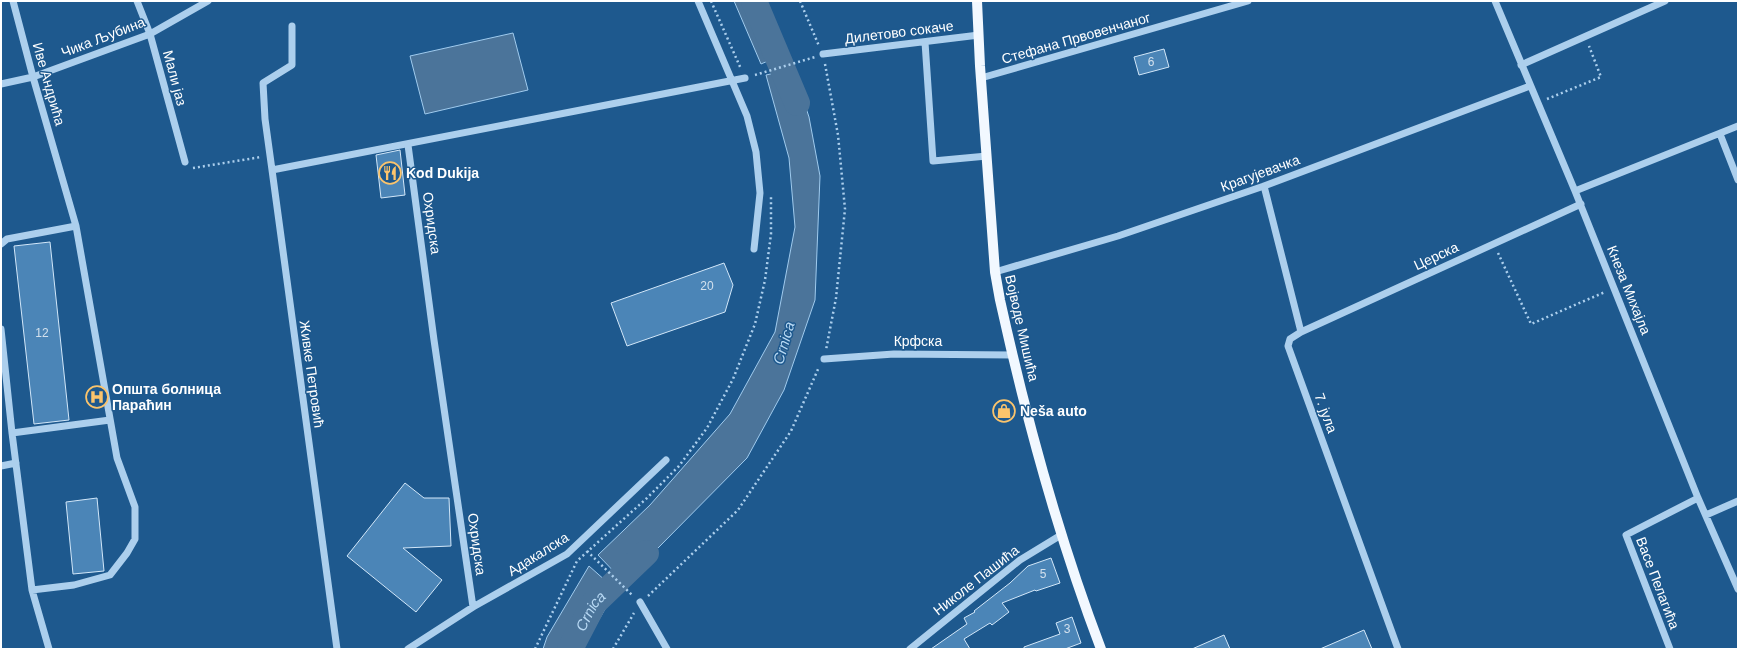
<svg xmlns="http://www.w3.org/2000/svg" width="1739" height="650" font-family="Helvetica,sans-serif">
<rect width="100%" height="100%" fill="#1e598e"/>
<path fill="#4b749a" stroke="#a0cbee" d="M734 1H764L786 53 761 64Z
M513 33 528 90 425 114 410 56Z
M793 69 809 117 820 176 815 300 784 390 747 458 659 547 623 581 598 555 650 505 730 414 775 332 795 227 789 158 766 75Z
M589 566 616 590 582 649H543L547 637Z"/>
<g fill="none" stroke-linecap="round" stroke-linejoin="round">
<g stroke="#4b749a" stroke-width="26">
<path d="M754 1 797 103"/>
<path id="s1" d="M570 649 594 603 646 553"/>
</g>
</g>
<path fill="#4b85b7" stroke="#d2e7f9" d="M1164 49 1169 67 1139 75 1134 57Z
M400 150 405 195 381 198 376 155Z
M50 242 69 420 34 424 14 246Z
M724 263 733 285 725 312 627 346 611 303Z
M405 483 424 498H449L451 546 403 548 442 580 416 612 347 556Z
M97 498 104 571 73 574 66 502Z
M1051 558 1060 583 1036 591 1035 590 1002 603 1009 612 992 625 990 623 964 639 970 649H931L967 624 964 618 975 612 974 611 1010 583 1028 566Z
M1072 617 1081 643 1065 649H1024V647L1060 634 1056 623Z
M1364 630 1372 649H1320Z
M1224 635 1230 649H1192Z"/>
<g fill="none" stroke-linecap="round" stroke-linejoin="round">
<path stroke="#accfed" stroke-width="2.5" stroke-dasharray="2 3" stroke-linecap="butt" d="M711 1 741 69
M800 1 819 46
M825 64 838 135 845 209 836 298 826 350
M755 75 815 57
M1547 99 1601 77 1589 46
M193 168 261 157
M1498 253 1531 324 1605 292
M587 551 632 595
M648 596 738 510 791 431 819 367
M535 649 577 561 647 498 679 466 707 428 733 379 755 324 765 280 771 234V197
M613 649 634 613"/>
<path stroke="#accfed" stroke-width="7" d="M13 1 33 77 76 226 117 458 135 507V539L127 553 110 575 74 585 32 590
M137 1 150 34 185 162
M698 1 747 116 756 152 760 193 754 249
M1495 1 1575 191 1698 498 1738 589
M292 26V65L263 83 265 119 272 170 337 649
M925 42 933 161 987 156
M823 54 979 35
M1521 65 1665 1
M981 78 1248 1
M1 84 33 77 150 34 208 1
M1720 134 1738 180
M408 145 434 340 473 607
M272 170 745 78
M1264 186 1301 332
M1575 191 1738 126
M1 244 7 239 76 226
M995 272 1118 236 1264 186 1530 86
M1 329 12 433 32 590 49 649
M824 359 894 354 1013 355
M12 433 110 420
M1 466 16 463
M1706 515 1738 501
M640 602 667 649
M408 649 473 607 567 554 666 460
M910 649 1020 560 1061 535
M1398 649 1288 346 1290 339 1301 332 1581 204
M1670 649 1626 535 1698 498"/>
<path stroke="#f2f8ff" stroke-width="10" d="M977 1 980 66 995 272 1000 300C1026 418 1058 536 1101 649"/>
</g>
<defs>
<g id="restaurant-ring" transform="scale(1.15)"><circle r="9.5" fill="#1e598e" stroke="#fbc46c" stroke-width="1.5"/><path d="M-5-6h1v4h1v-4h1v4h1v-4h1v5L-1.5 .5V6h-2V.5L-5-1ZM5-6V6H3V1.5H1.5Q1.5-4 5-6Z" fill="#fbc46c"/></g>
<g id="hospital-ring" transform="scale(1.15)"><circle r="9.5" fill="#1e598e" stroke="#fbc46c" stroke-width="1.5"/><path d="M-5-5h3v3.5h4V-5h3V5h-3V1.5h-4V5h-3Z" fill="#fbc46c"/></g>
<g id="shop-ring" transform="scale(1.15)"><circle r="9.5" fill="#1e598e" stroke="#fbc46c" stroke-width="1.5"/><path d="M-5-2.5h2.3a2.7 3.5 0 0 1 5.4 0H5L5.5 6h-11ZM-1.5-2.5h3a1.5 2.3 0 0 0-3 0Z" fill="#fbc46c"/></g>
</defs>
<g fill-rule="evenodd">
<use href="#restaurant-ring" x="390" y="173"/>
<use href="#hospital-ring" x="97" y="397"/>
<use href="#shop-ring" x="1004" y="411"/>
</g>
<g text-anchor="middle" stroke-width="3" stroke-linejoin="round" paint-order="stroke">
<g font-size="12" fill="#d2e0ed">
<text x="1151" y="66">6</text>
<text x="707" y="290">20</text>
<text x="42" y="337">12</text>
<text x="1043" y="578">5</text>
<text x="1067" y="633">3</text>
</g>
<g font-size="14" fill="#fff" stroke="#1e598e">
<text transform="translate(899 32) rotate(-7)" y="5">Дилетово сокаче</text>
<text transform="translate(103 37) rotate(-21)" y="5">Чика Љубина</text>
<text transform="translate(1076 38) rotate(-16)" y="5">Стефана Првовенчаног</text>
<text transform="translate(175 78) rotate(75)" y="5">Мали јаз</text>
<text transform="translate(49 84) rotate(74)" y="5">Иве Андрића</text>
<text transform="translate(1260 173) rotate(-20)" y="5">Крагујевачка</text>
<text transform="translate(432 223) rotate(82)" y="5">Охридска</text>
<text transform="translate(1436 256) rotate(-25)" y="5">Церска</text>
<text transform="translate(1629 290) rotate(68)" y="5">Кнеза Михајла</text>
<text transform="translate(1022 328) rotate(77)" y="5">Војводе Мишића</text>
<text x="918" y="346">Крфска</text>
<text transform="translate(312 374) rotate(82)" y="5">Живке Петровић</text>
<text transform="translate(1326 413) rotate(70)" y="5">7. јула</text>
<text transform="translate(477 544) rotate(82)" y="5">Охридска</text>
<text transform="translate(538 554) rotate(-32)" y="5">Адакалска</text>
<text transform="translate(976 580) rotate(-38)" y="5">Николе Пашића</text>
<text transform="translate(1658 583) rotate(69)" y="5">Васе Пелагића</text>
</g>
<g font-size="14" font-weight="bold" fill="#fff" stroke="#1e598e" text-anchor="start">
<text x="406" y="178">Kod Dukija</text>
<text x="112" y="394">Општа болница<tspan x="112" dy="16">Параћин</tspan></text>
<text x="1020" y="416">Neša auto</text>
</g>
<g font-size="15" font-style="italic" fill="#b8d9f4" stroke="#1e598e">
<text transform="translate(784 343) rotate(-74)" y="5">Crnica</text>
<text dy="5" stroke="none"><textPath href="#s1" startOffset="43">Crnica</textPath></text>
</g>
</g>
<rect width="1739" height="650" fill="none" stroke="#ffffff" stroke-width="4"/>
</svg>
